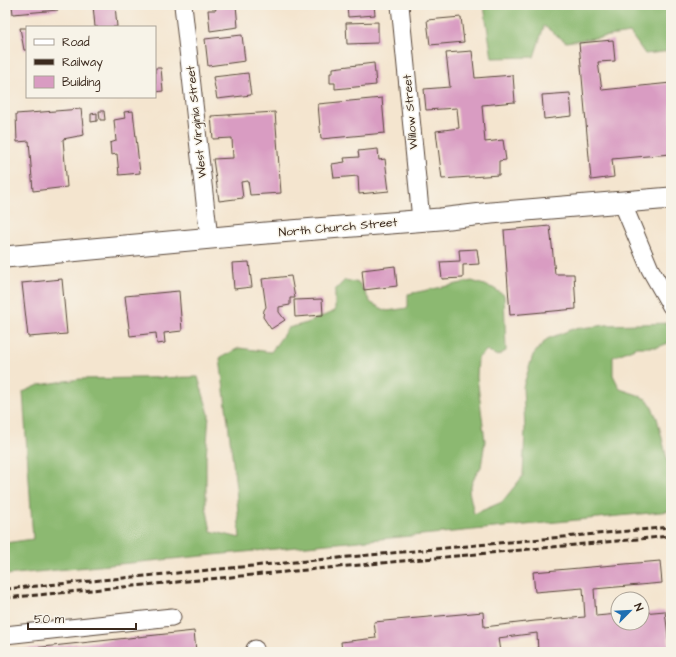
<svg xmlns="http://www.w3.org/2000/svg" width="676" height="657" font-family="'Architects Daughter',sans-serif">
<rect width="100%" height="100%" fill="#f7f3e8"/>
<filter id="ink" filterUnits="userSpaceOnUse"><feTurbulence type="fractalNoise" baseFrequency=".025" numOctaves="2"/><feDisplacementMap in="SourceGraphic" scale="8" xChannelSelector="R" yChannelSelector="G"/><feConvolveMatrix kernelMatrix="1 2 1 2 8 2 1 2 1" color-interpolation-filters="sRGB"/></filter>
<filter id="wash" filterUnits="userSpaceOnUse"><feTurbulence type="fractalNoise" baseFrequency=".012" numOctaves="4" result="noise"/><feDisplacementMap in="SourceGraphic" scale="16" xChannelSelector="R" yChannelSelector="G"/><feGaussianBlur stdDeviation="0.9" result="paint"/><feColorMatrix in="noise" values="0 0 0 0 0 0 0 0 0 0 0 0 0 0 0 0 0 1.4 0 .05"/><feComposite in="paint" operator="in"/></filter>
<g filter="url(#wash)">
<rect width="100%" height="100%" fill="#f4e5cf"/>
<path fill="#8cb971" stroke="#647248" d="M485 5H671V51L645 54 630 33 566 42 544 26 534 57 492 58 484 6Z
M345 280 359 283 371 303 387 311 408 308V294L472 281 493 288 504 295 506 351 497 356 487 350 478 358 477 377 485 441 481 467 475 476 469 491 474 514 502 502 523 476 525 429 523 387 533 355 547 339 573 329 606 325 670 323 671 342 658 347H637L613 357V375L620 389 635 394 648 400 657 418 671 475V511L5 575V543L33 539 23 392 39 385 80 379 198 377 209 414 206 458V506L211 531 240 538 236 487 220 358 239 348 271 352 288 328 307 323 335 311V290Z"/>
<g id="blocks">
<path fill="#d99cc2" d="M12 5H57L58 10 13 14Z
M93 5H115L117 27H95Z
M226 5H236L238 27 210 31 208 10H216L215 7H226Z
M347 5H374L375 15 348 17Z
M461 17 464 42 430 45 427 20Z
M378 22V43L347 44 346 23Z
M20 28H27V50H24Z
M242 35 245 61 208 66 205 39Z
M613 40 615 61 598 62 602 90 671 83V154L612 159 614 177 591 180 579 43Z
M472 51 475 78 513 75 515 102 482 105 485 142 503 140 506 160 499 161V175L442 179 436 131 459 128 457 108 426 110 424 89 450 87 446 53Z
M374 63 376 85 335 89V83H330V73H333V68Z
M155 68H161L163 91 155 92Z
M248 73 251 95 217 99 213 77Z
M570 93 572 116 544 119 542 95Z
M382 98 385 133 321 139 318 104Z
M81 109 84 135 63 139 67 187 33 191 29 141 17 142 16 114Z
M99 111H104L105 120H100Z
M133 111 140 173 119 175 117 154 111 155 110 143 116 141 114 120 125 118 124 112Z
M275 112 281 193 250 195 248 181 241 182 243 198 219 201 213 159 233 158 232 138 213 139 211 116Z
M97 113V121L91 122V114Z
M378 149 379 160 385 159 389 191 359 194 358 176 334 178 332 164 345 162 344 158 359 157 358 151Z
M550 226 555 274H574L576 309 510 315 504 230Z
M477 249 479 264 463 265V278L442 279 440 262 460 261 459 250Z
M249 262 252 287 234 289 232 263Z
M395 266 397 286 364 290 362 270Z
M291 276 295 298H290V305L279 307V312L285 320 271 329 263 317 264 310 266 307 262 279Z
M62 279 67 334 28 337 22 283Z
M179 291 182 331 164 333 165 343 157 344 156 333 130 336 125 296Z
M322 299 323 315 295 317 294 300Z
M660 561 662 583 594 589 596 616 618 614V623H642V613L665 611 670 652H538L537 633 498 638 500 652H342L341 642 376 638 374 622 483 612 484 627 535 621 585 617 583 588 535 592 533 572Z
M194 631 196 652H5V651Z"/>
</g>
</g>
<g filter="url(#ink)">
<use href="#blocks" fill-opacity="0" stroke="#574639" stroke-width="1"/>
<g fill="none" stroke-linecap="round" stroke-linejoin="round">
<g stroke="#574639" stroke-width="19">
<path id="minor" d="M183 5 209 238
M400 5 421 220
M622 202 650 269 671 306
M5 635 172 617
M255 649 256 652"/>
</g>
<g stroke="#574639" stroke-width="23">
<path id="major" d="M5 257 266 233 440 219 491 213 671 198"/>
</g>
<use href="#minor" stroke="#fff" stroke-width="17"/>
<use href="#major" stroke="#fff" stroke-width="21"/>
<path stroke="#3b2a1e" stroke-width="3" stroke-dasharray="6 3" stroke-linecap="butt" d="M5 589 671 527
M5 598 671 536"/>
</g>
</g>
<g text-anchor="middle" stroke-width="3" stroke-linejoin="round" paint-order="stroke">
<g font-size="12" fill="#3b2a1e" stroke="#f7f3e8">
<text transform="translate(410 112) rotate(-95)" y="4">Willow Street</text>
<text transform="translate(196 122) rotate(-96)" y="4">West Virginia Street</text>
<text transform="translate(338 227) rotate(-5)" y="4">North Church Street</text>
</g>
</g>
<rect width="676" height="657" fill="none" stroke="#f7f3e8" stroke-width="20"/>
<rect x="26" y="26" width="130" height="72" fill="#f7f3e8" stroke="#aca397"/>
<rect x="34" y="39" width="20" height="6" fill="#ffffff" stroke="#aca397"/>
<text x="62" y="46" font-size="12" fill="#3b2a1e">Road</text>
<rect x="34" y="59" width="20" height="6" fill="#3b2a1e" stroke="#aca397"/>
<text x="62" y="66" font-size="12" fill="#3b2a1e">Railway</text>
<rect x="34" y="76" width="20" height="12" fill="#d99cc2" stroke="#aca397"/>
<text x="62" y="86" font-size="12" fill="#3b2a1e">Building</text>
<g transform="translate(630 611) rotate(66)"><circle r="19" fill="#f7f3e8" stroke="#aca397"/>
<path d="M0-3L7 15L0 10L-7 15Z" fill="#1f6fb2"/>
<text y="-6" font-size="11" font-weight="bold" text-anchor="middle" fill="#3b2a1e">N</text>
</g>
<path d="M28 623v6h108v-6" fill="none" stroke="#3b2a1e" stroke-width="2"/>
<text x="34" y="623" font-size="12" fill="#3b2a1e" stroke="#f7f3e8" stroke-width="3" paint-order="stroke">50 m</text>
</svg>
